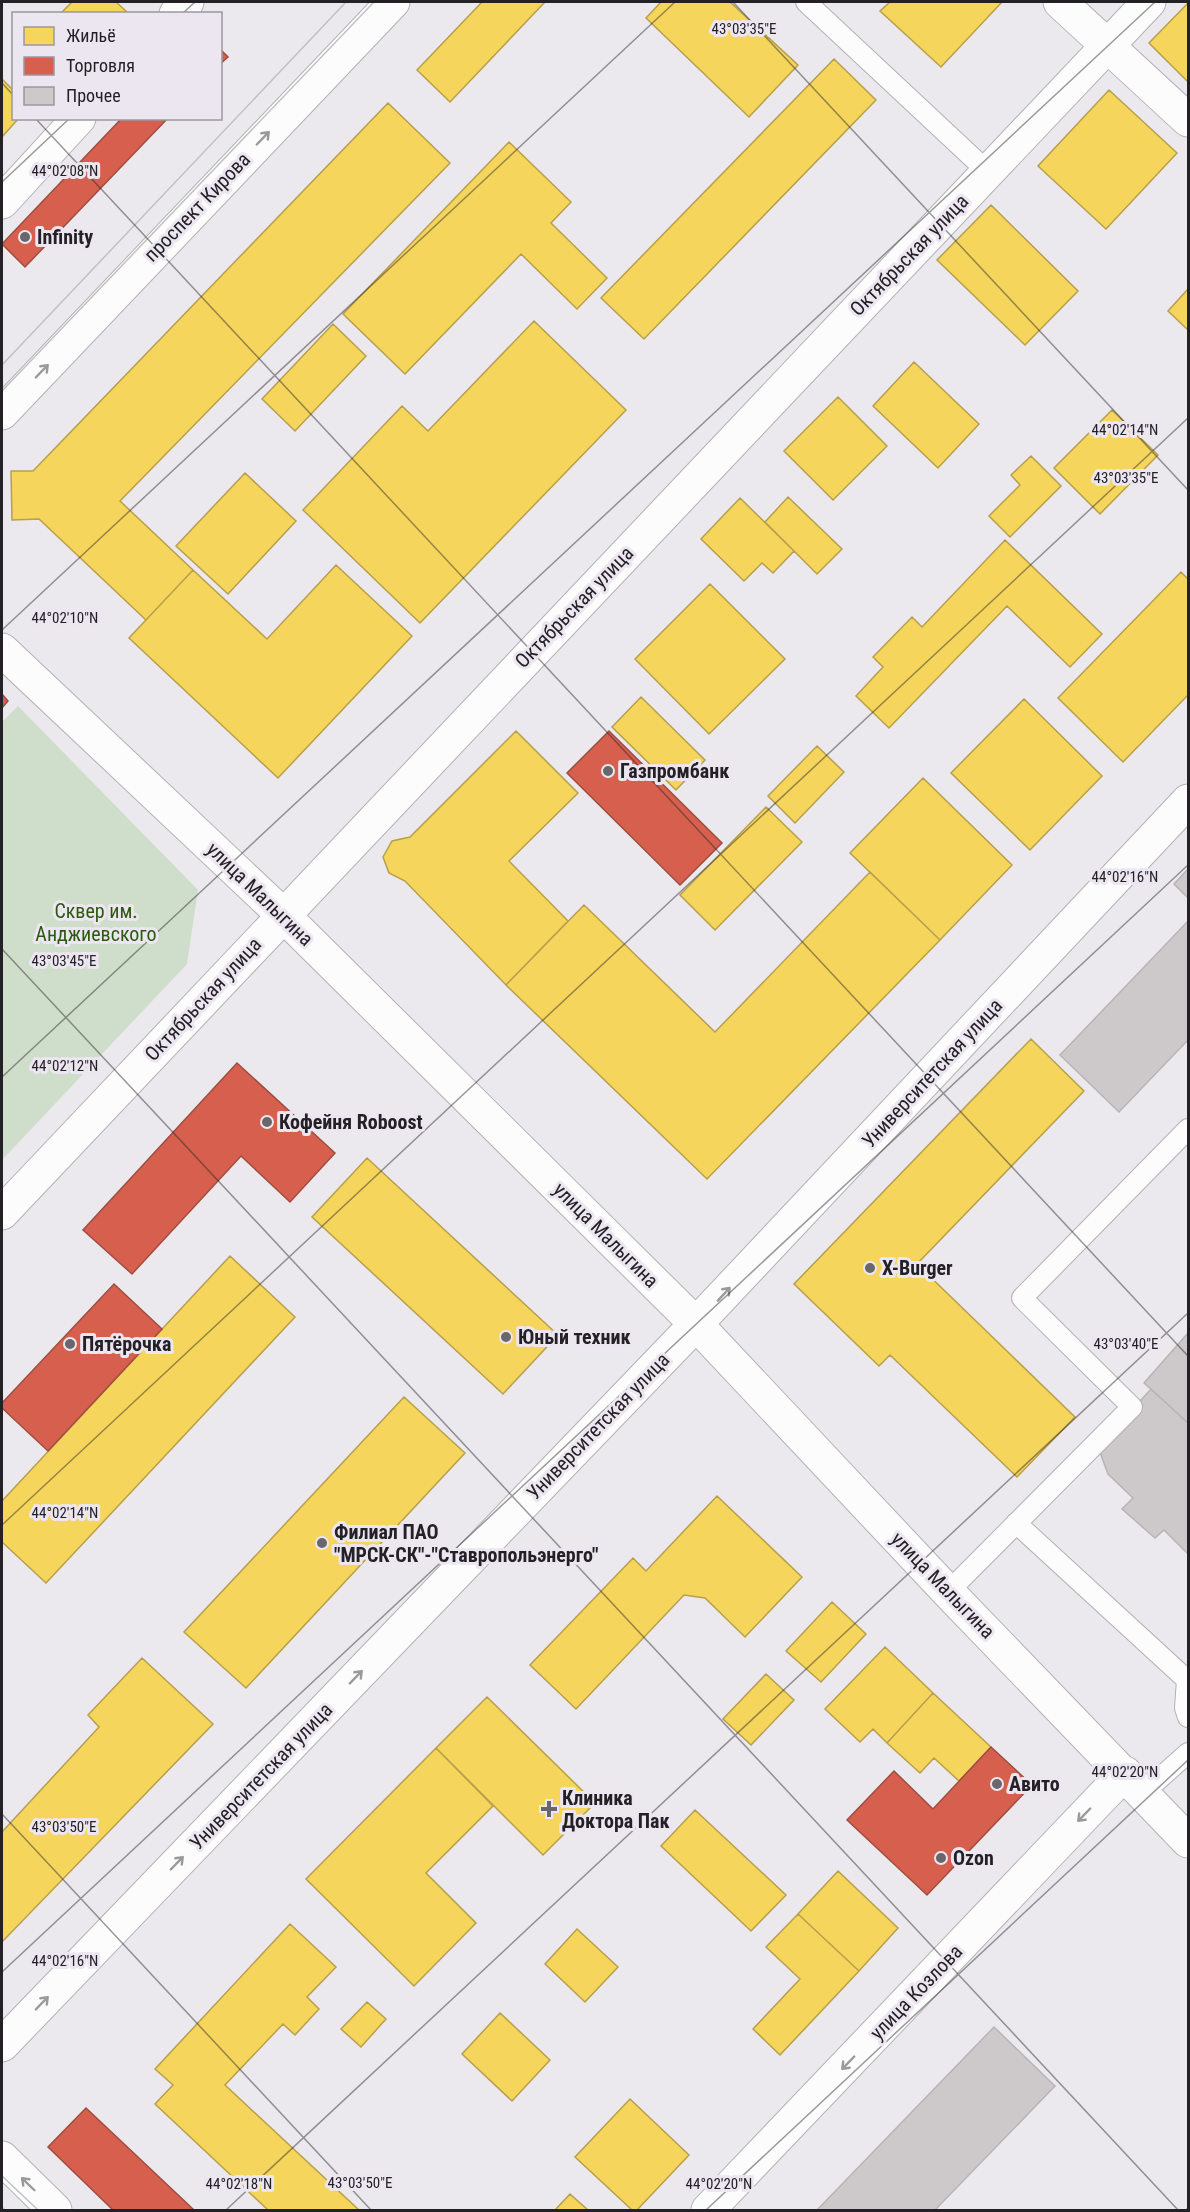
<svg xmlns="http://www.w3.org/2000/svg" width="1190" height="2212" font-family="'Roboto Condensed',sans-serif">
<rect width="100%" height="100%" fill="#ece9ee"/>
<path fill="#cfdeca" d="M18 706 198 890 187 964 2 1160V722Z"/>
<path fill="#f6d55c" stroke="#b79f4c" stroke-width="1.5" d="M72 2H116L126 11 124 14H60Z
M482 2H545L450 102 417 70Z
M661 2H730L798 65 749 117 646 18Z
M890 2H1002L941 67 880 11Z
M1188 3V82L1149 43Z
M834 59 876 100 644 339 601 298Z
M2 79 14 91V118H19L2 137Z
M1109 90 1177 153 1106 229 1038 166Z
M388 103 450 163 120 501 193 570 146 620 39 519 12 520 11 471H33Z
M509 142 571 202 551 223 607 278 577 309 521 254 405 374 343 314Z
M991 205 1078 291 1025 345 937 260Z
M1188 289V330L1168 311Z
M534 321 626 410 420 623 303 510 402 406 428 431Z
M333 324 366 356 295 431 262 399Z
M914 362 979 424 938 468 873 406Z
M838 397 887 446 833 500 784 451Z
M1112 410 1158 455 1100 514 1054 468Z
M1031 456 1061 486 1010 537 989 516 1020 485 1011 475Z
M245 473 296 521 228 594 176 546Z
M788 497 842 549 817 574 765 522Z
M740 498 794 551 773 573 762 563 744 581 701 539Z
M1005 540 1102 634 1070 667 1007 606 889 728 856 696 883 667 873 657 912 617 922 627Z
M336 565 412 636 278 778 129 638 193 570 267 639Z
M1181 572 1188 579V695L1123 762 1058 698Z
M710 584 785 659 709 734 635 659Z
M641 697 705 760 676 790 612 727Z
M1024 699 1102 776 1030 850 951 773Z
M516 731 578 793 509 861 568 921 506 985 405 881 389 873 383 857 392 841 410 837Z
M817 746 844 772 795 823 768 796Z
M923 778 1012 865 940 940 850 853Z
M766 807 802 842 715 930 680 895Z
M870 872 940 940 707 1179 506 985 584 905 715 1032Z
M1031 1039 1084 1091 917 1264 1075 1417 1017 1477 890 1355 879 1366 794 1284Z
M367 1158 558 1335 503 1394 312 1217Z
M230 1256 295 1317 46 1583 2 1542V1501Z
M404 1397 465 1453 246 1688 184 1632Z
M717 1496 802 1577 745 1637 705 1598 684 1595 576 1709 530 1665 633 1558 646 1571Z
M832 1602 866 1634 821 1682 786 1651Z
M885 1647 933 1693 887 1743 873 1729 860 1742 825 1709Z
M142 1658 213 1724 2 1942V1832L99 1727 88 1715Z
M766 1674 794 1700 751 1745 723 1719Z
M933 1693 991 1747 959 1781 934 1758 920 1773 887 1743Z
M487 1697 595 1803 543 1855 436 1748Z
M436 1748 493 1806 426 1873 476 1923 414 1986 306 1879Z
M695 1810 786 1895 751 1931 661 1846Z
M838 1871 898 1928 859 1971 798 1914Z
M798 1914 859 1971 780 2055 753 2029 800 1979 766 1947Z
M290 1924 336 1967 307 1997 319 2009 295 2035 283 2024 225 2085 359 2210H268L155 2104 173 2085 155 2069Z
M577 1929 618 1967 585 2002 545 1964Z
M367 2002 386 2019 361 2047 341 2029Z
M500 2013 550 2060 512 2101 462 2054Z
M630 2099 689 2155 637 2210H632L575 2157Z
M570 2194 588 2210H555Z"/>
<path fill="#d6604d" stroke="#a04d41" stroke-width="1.5" d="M220 49 228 57 220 64Z
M122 118H168L25 267 2 244Z
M2 694 8 701 2 708Z
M609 731 722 843 680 885 567 773Z
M237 1063 335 1153 290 1202 241 1156 132 1274 83 1230Z
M114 1284 162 1329 48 1451 2 1408V1403Z
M991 1747 1032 1785 927 1895 847 1820 894 1771 933 1809Z
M86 2108 194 2210H113L48 2147Z"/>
<path fill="#cdc9cb" stroke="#b8b4b6" stroke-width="1.5" d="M1188 869V898L1174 884Z
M1188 921V1040L1119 1112 1060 1055Z
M1188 1333V1423L1144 1383Z
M1151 1389 1188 1423V1554L1164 1530 1155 1538 1122 1509 1133 1498 1108 1474 1098 1447Z
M994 2027 1055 2086 935 2210H817Z"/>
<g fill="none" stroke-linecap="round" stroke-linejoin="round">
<g stroke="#b4b1b5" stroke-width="22">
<path id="service" d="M806 2 988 172
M1016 1523 1187 1680 1185 1708 1188 1717
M948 1592 1132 1407 1022 1298 1188 1129
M1143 1793 1188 1753"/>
</g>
<g stroke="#b4b1b5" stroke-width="35">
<path id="minor" d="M1060 2 1188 120
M176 14 187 2
M2 202 79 118
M2 413 393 2
M2 2045 696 1324 1188 801
M708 2210 1125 1773"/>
</g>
<g stroke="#b4b1b5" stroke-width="35">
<path id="tertiary" d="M2 1213 1149 2
M2 2158 55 2210"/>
</g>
<g stroke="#b4b1b5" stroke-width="35">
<path id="secondary" d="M2 650 282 914 696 1324 948 1592 1188 1841"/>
</g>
<use href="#service" stroke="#fcfcfc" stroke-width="20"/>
<use href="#minor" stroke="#fcfcfc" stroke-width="33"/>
<use href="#tertiary" stroke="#fcfcfc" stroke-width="33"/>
<use href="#secondary" stroke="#fcfcfc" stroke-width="33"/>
<path stroke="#c1c0c2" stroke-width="1.5" d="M2 365 346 2
M2 391 374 2
M2 2176 38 2210
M2 2207 5 2210"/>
</g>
<defs><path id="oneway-shaft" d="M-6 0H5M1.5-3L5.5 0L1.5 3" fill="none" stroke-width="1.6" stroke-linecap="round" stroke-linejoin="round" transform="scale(1.5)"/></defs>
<g stroke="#9a999b">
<use href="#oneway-shaft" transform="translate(263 138) rotate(-46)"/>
<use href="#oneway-shaft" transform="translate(42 371) rotate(-46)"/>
<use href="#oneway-shaft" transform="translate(724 1294) rotate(-47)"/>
<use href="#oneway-shaft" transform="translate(356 1677) rotate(-46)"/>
<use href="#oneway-shaft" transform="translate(1084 1815) rotate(134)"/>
<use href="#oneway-shaft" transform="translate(177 1863) rotate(-46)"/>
<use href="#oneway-shaft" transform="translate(42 2003) rotate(-46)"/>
<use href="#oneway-shaft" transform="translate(848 2063) rotate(134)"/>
<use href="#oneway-shaft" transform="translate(28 2184) rotate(-136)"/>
</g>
<path fill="none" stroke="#232125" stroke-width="1.5" stroke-opacity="0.45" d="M733 2 1188 490M182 14 195 2M2 83 14 96M35 118 1188 1356M2 182 70 118M2 630 675 2M2 949 1178 2210M2 1077 1155 2M2 1525 1188 418M2 1814 371 2210M2 1972 1188 865M226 2210 1188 1313M706 2210 1188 1760M1186 2210 1188 2208"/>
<g fill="#69676b" stroke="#ece6f1" stroke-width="2">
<circle cx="25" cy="237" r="6"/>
<circle cx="608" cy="771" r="6"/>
<circle cx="267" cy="1122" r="6"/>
<circle cx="870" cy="1268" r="6"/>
<circle cx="506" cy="1337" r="6"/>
<circle cx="70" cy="1344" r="6"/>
<circle cx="322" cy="1543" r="6"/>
<circle cx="997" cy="1784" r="6"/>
<path d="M546 1800h6v6h6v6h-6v6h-6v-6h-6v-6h6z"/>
<circle cx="941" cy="1858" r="6"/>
</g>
<g text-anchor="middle" stroke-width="6" stroke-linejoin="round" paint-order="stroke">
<g font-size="20" fill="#232125" stroke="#ece6f1">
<text transform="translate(197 207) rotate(-46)" y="7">проспект Кирова</text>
<text transform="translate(909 255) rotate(-46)" y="7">Октябрьская улица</text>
<text transform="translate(574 607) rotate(-46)" y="7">Октябрьская улица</text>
<text transform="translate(260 894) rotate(44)" y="7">улица Малыгина</text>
<text transform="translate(203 999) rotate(-47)" y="7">Октябрьская улица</text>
<text transform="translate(932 1073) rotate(-47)" y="7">Университетская улица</text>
<text transform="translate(606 1235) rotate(45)" y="7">улица Малыгина</text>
<text transform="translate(598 1426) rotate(-46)" y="7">Университетская улица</text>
<text transform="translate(943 1585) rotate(46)" y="7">улица Малыгина</text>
<text transform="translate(261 1776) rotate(-46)" y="7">Университетская улица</text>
<text transform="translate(916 1992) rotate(-46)" y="7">улица Козлова</text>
</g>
<g font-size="20" font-weight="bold" fill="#232125" stroke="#ece6f1" text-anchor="start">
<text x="37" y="244">Infinity</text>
<text x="620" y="778">Газпромбанк</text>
<text x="279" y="1129">Кофейня Roboost</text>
<text x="882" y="1275">X-Burger</text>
<text x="518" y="1344">Юный техник</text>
<text x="82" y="1351">Пятёрочка</text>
<text x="334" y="1539">Филиал ПАО<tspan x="334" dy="23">"МРСК-СК"-"Ставропольэнерго"</tspan></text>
<text x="1009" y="1791">Авито</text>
<text x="562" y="1805">Клиника<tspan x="562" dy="23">Доктора Пак</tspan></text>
<text x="953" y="1865">Ozon</text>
</g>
<g font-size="20" fill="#2b5a0f" stroke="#ece6f1">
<text x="96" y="918">Сквер им.<tspan x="96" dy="23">Анджиевского</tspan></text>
</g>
</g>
<g font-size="15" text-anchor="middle" fill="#232125" stroke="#ece6f1" stroke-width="6" stroke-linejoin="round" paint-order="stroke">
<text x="744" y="34">43°03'35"E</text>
<text x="65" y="176">44°02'08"N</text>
<text x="1125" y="435">44°02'14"N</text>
<text x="1126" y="483">43°03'35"E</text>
<text x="65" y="623">44°02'10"N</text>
<text x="1125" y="882">44°02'16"N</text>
<text x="64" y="966">43°03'45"E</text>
<text x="65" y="1071">44°02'12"N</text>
<text x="1126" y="1349">43°03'40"E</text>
<text x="65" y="1518">44°02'14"N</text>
<text x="1125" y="1777">44°02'20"N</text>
<text x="64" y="1832">43°03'50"E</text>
<text x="65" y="1966">44°02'16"N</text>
<text x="360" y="2188">43°03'50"E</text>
<text x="239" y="2189">44°02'18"N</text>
<text x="719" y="2189">44°02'20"N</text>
</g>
<rect width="1190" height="2212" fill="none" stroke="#232125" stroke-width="6"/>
<rect x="12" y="12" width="210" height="108" fill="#ece6f1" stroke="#9c979f" stroke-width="1.5"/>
<rect x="24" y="27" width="30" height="18" fill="#f6d55c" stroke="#9c979f" stroke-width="1.5"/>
<text x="66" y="42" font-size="18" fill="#232125">Жильё</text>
<rect x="24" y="57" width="30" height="18" fill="#d6604d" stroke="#9c979f" stroke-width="1.5"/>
<text x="66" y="72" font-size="18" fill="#232125">Торговля</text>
<rect x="24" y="87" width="30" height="18" fill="#cdc9cb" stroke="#9c979f" stroke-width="1.5"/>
<text x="66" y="102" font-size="18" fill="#232125">Прочее</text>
</svg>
